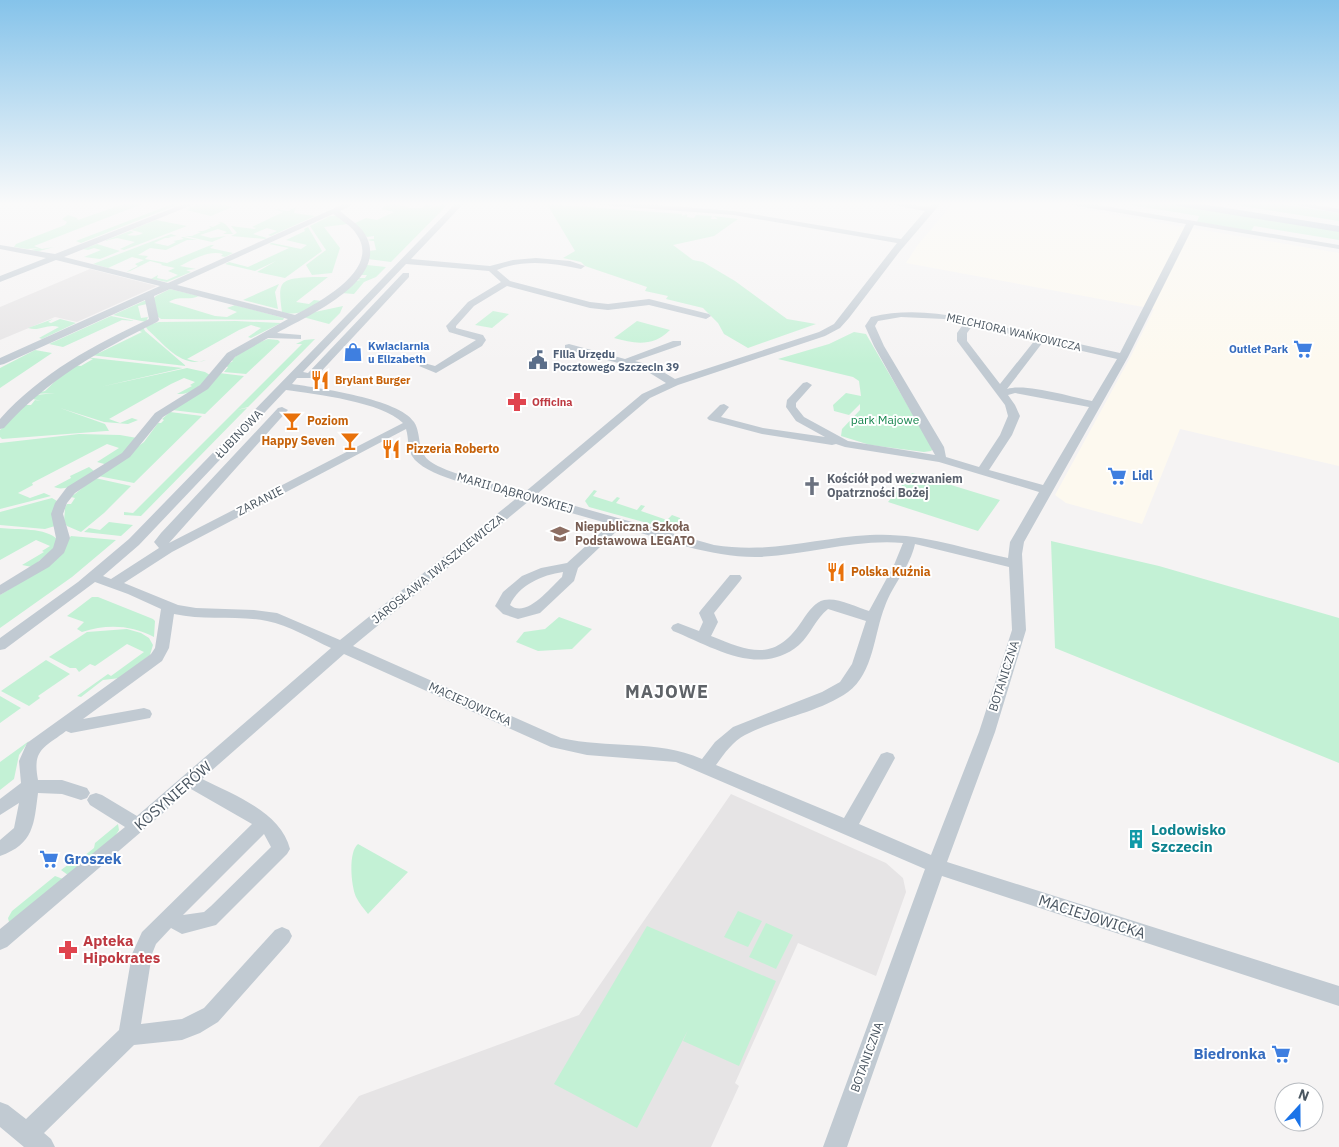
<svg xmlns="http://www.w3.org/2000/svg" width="1339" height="1147" font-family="'IBM Plex Sans',sans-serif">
<rect width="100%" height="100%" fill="#f5f3f3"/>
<path fill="#fdf9ef" d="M953 203H1043L1339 253V466L1180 429 1142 524 1066 503 1055 495 1131 356 1154 309 906 263 917 246Z"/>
<path fill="#e6e4e5" d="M90 269 157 286 77 322 55 317 0 340V307Z
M731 794 886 863 903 878 906 892 876 976 798 943 735 1083 739 1086 711 1147H319L359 1096 579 1015Z"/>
<path fill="#c3f1d5" d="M126 203 142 204 34 246 42 249 54 247 39 251 41 252 31 250 39 248 27 249 14 247 16 244 65 225 67 222 62 219 68 215 77 218 78 220Z
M175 203H182L81 243 76 241Z
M200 203H219L232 207 211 216 186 210 191 209 188 208 180 211Z
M391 203 408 207V208H422L424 205H432L429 208 449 203 391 262 368 259 369 251 376 250 374 241H367L372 240 367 239H374V236L367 237 353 224 366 218 377 220 394 212 381 209Z
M1118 203H1166L1339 231V240L1254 226 1251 231 1197 222 1199 216Z
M1222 203H1274L1339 213V221Z
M547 204 682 214V216L687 214V217L694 218 696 215 712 216 711 219H717V218L713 216 738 219 714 236 673 245 693 260 703 262 735 281 787 319 816 324 748 348 724 334 718 323 703 308 666 299 668 296 645 291 647 287 585 266 581 262 563 258 575 251Z
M296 207 294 213 315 216 271 236 268 235 277 231 267 228 253 234 267 238 265 239 231 236 237 233 231 226 254 229 256 228 252 227 283 212 274 209 288 211Z
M330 216H338L348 224 324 227 340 248 332 273 312 275 306 265 326 250 310 226Z
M156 220 187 226 124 250 120 249 135 242 117 238 104 241 130 231 134 232 127 235C133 236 138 236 143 233L131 230Z
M218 222C225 221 229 228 233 234H223L227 232 218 229 200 235 211 238 226 236 212 242 185 236H192L201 232 197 231H203L211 228 209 226 213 227 221 223Z
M308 227 322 251 285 278 257 272 276 261 255 271 225 264 229 262 248 267 289 248 269 244 272 243 301 249 307 245 286 240 305 231 304 229Z
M171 234 177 236 168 237 171 238H165L154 243 168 246 176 242 173 241 184 239 181 237H183L197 240H187L166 250 150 248 138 255 148 256 145 259 167 263 211 245H214L210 248 233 253 225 257 221 256 223 254C208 250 192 260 180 266L196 269 186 270 191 272 167 282 151 279 158 275 157 278 167 280 178 275 168 271 175 268 161 265 162 264 150 261 130 271 126 272 138 266 135 264 144 260 132 257 108 268 93 264Z
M97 244 120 251 100 259 84 257 101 250 94 248 88 250 82 249Z
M367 265 386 267 376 277 364 282 354 294 341 293 355 281 361 280 356 279 357 278H365L367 275H359Z
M313 277H328L296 302 309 304 314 300 322 301C309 309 298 317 282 312 277 279 281 279 313 277Z
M279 284 275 292 278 309 243 300Z
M170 289 199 296C188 301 179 295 169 302L215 316 227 317 237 312 227 308 235 305 284 318 283 320 161 319 157 316 153 299 156 296Z
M144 301H147V304L138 306 141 318 148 317 146 322 113 315Z
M343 306 340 313 329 324 303 317 315 312Z
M493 311 509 314 492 328 475 325Z
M111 316 135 321 122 320 63 347 49 344Z
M53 319 48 322 51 323 60 319 76 323 42 339 39 338 59 327C47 323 40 332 28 328Z
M236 321 281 323 251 338 248 337 261 328 251 325 239 330 187 359 198 362 206 360C182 369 165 345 148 330L145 326 159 322Z
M637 321 670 330C653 347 635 344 614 338Z
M143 327 145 331 186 366 90 355 91 353H99L142 332 137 330Z
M854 332 866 334 933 449 931 451 924 452 870 445 841 436 842 429 860 410V404L849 415 834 411 833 405 846 393 861 396 859 381 853 377 778 359 829 344Z
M268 339 278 340 280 342 246 374 224 372 228 367 225 366 233 361 231 360C242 351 254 344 268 339Z
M315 339 248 407 237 410 247 408 141 516 124 515V512L133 513 302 344H296L304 340Z
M35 350 52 353 0 388V368Z
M84 357 183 368 100 387 187 368 205 372 210 375C202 385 191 395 177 394L192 386 190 385 195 382 184 378 171 384 109 419 120 423 132 418 138 420 128 424 104 422 60 408 105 424 109 431H106L2 439 0 437V430L24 405H31L35 400 41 401 33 399 36 395 55 393 33 394 45 391 72 365 81 366 93 359Z
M219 373 244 376 205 414 172 410Z
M170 412 202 416 134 483 98 476 144 442 158 423H161L164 420 162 419Z
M79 434 120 435 137 438 123 455 108 465 97 462 119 448 107 444 32 483 33 485 18 493 30 498 44 493 51 496 0 509V443Z
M89 467 94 471C83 478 68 493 54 487L71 478 70 476Z
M912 473 1000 500 978 531 888 502Z
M95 478 131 486 104 513 81 532 67 526 64 522 65 508 67 504H71L75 498 71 497Z
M594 490 597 491 593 496 612 502 617 497 620 498 616 503 637 510 641 505 645 506 641 511 667 520 672 515 680 518 681 528 676 531 589 507 585 501Z
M52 498 57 501 55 526 45 529 0 525V512Z
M109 522 133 525 121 536 84 532 89 528 100 530Z
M0 528C17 530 46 527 58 540V545L32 567 22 565 44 552 42 551 50 546 36 540 0 560Z
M71 536 116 540 72 577 0 628V595L49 565Z
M1051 541 1159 566 1339 618V763L1055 648Z
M92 597H98L153 619 155 621 154 637C131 625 107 624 82 632L77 629 84 622 67 616Z
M559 617 592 629 572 649 538 651 516 642 524 632 545 629Z
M127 629 141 633 149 638 153 645 150 655 120 678 103 680 81 697 77 696 108 674 111 676 144 652 127 644 95 666 90 664 79 672 76 668H70L49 657 87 632Z
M46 660 70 674 38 696 40 698 29 706 1 691Z
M0 696 21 708 0 723Z
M29 741 19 755 14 779 0 790V762Z
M118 824 119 830 114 838 10 922H9L8 918 12 911 55 876 63 879 68 875 61 870 73 861 79 860 94 848 95 843Z
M358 844 408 872 368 914C364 909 359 903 356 897 351 886 348 852 358 844Z
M738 911 762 921 748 947 724 937Z
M766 923 793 935 776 969 749 957Z
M647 926 776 981 739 1066 683 1041 688 1030 637 1128 554 1084Z"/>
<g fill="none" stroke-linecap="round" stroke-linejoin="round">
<path fill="#c1cad2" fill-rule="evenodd" d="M186 203H197L64 257 168 283 346 203H356L340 211C349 219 362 226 367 238 387 282 307 316 277 333L301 335V339L268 338 235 357 208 389 163 417 130 457 75 493 67 503 63 514 70 538 64 553 49 567 0 595V585L39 561 53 548 56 538 51 514 55 503 67 487 122 453 155 413 200 385 227 353 288 319 170 289 154 296 159 320 157 322C100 350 47 380 4 428L0 429V419C41 373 94 345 149 319L145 300 4 364 0 365V358L160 286 56 260 0 282V276L46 258 0 249V245L55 254ZM333 214C341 220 352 226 357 235 381 270 319 302 295 315L177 285Z
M456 203H464L411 259 490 266 513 260 536 258 570 261 585 266 581 269C553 263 524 259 497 270L510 281 590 302 608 304 649 299 709 314 711 316 706 319 649 305 608 310 590 308 507 286 474 306 456 326V328L483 335 486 340 482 346 436 373 419 366 424 363 435 366 476 340 449 332 446 326 448 324 468 302 501 282 489 271 406 264 303 372 308 373 403 273H409V277L315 378H297L292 384C319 388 399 399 414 422 422 434 416 452 431 462 450 475 500 485 525 492L642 394 666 383 645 370 565 349V345L569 344 625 359 673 341H681V345L635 361 653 366 675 379 819 332 834 324 897 243 734 215 600 205 596 203H631L734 211 901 239 925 211 883 203H902L929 207 933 203H941L900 251 849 318 840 328 825 336 678 385 650 398 536 495 714 545C771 554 815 538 870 535 918 532 962 548 1008 558L1010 542 1039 492 939 462 845 447 836 444 832 445 762 434 709 420 707 418 720 405 724 404 729 407 721 417 763 428 825 437 796 421 786 407 787 400 803 383 807 382 812 385 796 403V407L804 417 848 441 935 455 874 346 865 326 871 317C920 305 965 318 1012 329 1048 337 1084 345 1120 353L1186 224 1072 205 1068 203H1086L1339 245V249L1194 225 1128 357 1024 542 1022 554 1026 630 995 732 947 862 1339 986V1006L942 876 847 1147H823L925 869 676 762 587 755 551 747 344 654 202 779C234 795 281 812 290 849L287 854 216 925 182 934 171 928 156 944 152 954 141 1024 182 1019 204 1008 275 930 282 927 289 930 292 936 289 942 218 1022 200 1033 182 1040 134 1045 44 1133 51 1139 55 1147H24L0 1127V1102L8 1105 26 1119 119 1030 132 954 142 932 252 824 191 789 7 947 0 950V929L125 827 90 805 87 800 90 795 96 793 102 795 137 816 331 648C311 639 289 625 267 621 236 615 205 621 174 614L169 648 162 661 83 719 144 708 150 710 152 714 150 718 71 733 66 731C44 748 32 749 38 780H62L87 788 90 793 87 798 81 800 62 794 38 793C34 824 34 844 0 856V840L14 828 19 803 0 815V799L21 783 19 761 27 743 151 654 155 648 161 609 128 594 95 582 5 649 0 650V638L78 582 129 539ZM901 317 944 319 964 323 957 333V341L1005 405 1008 416 1000 435 979 467 946 457 944 447 884 346 875 326 878 321ZM973 325 1035 340 1000 384 967 341V333ZM1043 342 1117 359 1092 401C1071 397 1026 383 1007 389ZM286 390C316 394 382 402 403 423L169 543 288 410 282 407 278 408 161 533 154 542 159 548 111 579 103 576 139 545ZM1015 393 1089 407 1043 485 989 470 1012 435 1020 416 1015 405 1008 395ZM406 429C409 438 407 448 412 456 425 478 492 490 518 497L340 640 277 613 254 610 196 608 178 605 124 583 172 552ZM529 501 610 524 567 563 541 568 522 576 503 592 495 606 503 614 518 619 540 613 574 581 578 568 621 527C666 540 712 558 759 557 807 555 854 539 903 543L894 565 869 611C856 607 837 597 824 600 815 602 809 611 804 618 776 662 753 653 711 636L718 622 714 613 740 581 742 578 740 575H730L701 610 699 613 703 622 699 631 678 623 673 625 671 628 673 631C713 647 760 678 799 645 811 634 816 618 828 609L866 621 852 664 840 682 822 692 733 727 715 742 702 759C656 739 608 749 561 738L353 646ZM915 544 1009 567 1012 630 979 732 931 855 859 824 895 758 893 754 887 752 881 754 844 818 716 765C724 754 733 741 745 735 778 718 818 713 848 692 874 673 874 633 885 606 893 584 910 567 915 544ZM563 572 562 577C550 588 526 619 510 605 519 585 542 575 563 572ZM264 834 271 847 211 906 204 912 183 915Z
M1286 203H1304L1339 209V213Z"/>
<path fill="#b3c2d1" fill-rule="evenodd" d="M1173 203H1196L1339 226V232L1178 206Z"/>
</g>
<linearGradient id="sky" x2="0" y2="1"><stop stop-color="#85c3ea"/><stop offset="0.56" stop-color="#fafafa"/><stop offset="1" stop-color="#fafafa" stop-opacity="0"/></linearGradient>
<rect width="1339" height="364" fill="url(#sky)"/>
<defs>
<g id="supermarket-bare" transform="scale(1.5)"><path d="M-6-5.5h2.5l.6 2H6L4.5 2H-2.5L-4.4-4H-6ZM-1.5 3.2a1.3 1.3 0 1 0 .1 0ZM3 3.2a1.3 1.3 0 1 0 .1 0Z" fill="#3f7fe0" stroke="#fff" stroke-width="2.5" paint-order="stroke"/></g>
<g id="shop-bare" transform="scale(1.5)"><path d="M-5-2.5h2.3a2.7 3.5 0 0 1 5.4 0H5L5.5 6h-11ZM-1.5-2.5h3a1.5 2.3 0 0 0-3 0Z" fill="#3f7fe0" stroke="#fff" stroke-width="2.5" paint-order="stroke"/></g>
<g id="civic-bare" transform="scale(1.5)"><path d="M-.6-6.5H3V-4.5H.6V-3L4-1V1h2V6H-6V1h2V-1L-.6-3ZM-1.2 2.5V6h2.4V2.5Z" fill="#5c6f8a" stroke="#fff" stroke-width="2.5" paint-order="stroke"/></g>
<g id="restaurant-bare" transform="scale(1.5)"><path d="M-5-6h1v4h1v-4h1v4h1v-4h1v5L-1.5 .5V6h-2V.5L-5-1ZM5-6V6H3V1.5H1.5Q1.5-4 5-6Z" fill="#e8710a" stroke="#fff" stroke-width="2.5" paint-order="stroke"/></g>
<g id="pharmacy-bare" transform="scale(1.5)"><path d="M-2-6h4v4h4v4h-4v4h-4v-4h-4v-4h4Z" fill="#e0444e" stroke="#fff" stroke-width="2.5" paint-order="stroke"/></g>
<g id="bar-bare" transform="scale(1.5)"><path d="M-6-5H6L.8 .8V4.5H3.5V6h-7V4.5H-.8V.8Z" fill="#e8710a" stroke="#fff" stroke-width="2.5" paint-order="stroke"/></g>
<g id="church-bare" transform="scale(1.5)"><path d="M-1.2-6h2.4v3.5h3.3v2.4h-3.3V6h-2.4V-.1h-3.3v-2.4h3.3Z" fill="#6b7280" stroke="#fff" stroke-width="2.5" paint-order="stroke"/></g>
<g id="school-bare" transform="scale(1.5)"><path d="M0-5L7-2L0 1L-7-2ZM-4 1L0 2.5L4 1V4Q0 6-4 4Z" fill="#8d6e63" stroke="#fff" stroke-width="2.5" paint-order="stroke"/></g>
<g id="building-bare" transform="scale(1.5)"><path d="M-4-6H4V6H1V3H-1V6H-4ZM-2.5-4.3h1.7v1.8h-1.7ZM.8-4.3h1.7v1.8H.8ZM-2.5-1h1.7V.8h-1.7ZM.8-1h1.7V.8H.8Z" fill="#0f9aa8" stroke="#fff" stroke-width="2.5" paint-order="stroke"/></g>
</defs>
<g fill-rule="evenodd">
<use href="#supermarket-bare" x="1303" y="349"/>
<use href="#shop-bare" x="353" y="352"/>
<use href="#civic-bare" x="538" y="360"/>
<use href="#restaurant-bare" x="320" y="380"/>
<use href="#pharmacy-bare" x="517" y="402"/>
<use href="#bar-bare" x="292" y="421"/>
<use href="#bar-bare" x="350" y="441"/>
<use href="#restaurant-bare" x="391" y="449"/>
<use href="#supermarket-bare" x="1117" y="476"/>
<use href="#church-bare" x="812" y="486"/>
<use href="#school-bare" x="560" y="534"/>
<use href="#restaurant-bare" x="836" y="572"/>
<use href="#building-bare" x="1136" y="839"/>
<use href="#supermarket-bare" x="49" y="859"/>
<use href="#pharmacy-bare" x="68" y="950"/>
<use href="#supermarket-bare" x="1281" y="1054"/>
</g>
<g text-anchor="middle" stroke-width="4" stroke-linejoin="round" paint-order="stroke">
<g font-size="11" fill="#4a5661" stroke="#fff">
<text transform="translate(1014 332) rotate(13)" y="4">MELCHIORA WAŃKOWICZA</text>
</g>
<g font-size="11" font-weight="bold" fill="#366cbe" stroke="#fff" text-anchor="start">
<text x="368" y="350">Kwiaciarnia<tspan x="368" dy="13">u Elizabeth</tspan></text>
<text x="1288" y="353" text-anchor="end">Outlet Park</text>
</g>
<g font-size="11" font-weight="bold" fill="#4e5e75" stroke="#fff" text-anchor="start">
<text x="553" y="358">Filia Urzędu<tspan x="553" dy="13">Pocztowego Szczecin 39</tspan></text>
</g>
<g font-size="11" font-weight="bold" fill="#c56008" stroke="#fff" text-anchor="start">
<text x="335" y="384">Brylant Burger</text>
</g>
<g font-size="11" font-weight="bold" fill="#be3a42" stroke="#fff" text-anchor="start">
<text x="532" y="406">Officina</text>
</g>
<g font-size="12" fill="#17864f" stroke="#fff">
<text x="885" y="424">park Majowe</text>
</g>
<g font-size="12" font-weight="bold" fill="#c56008" stroke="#fff" text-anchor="start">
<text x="307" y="425">Poziom</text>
<text x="335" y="445" text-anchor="end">Happy Seven</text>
<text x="406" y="453">Pizzeria Roberto</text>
<text x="851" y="576">Polska Kuźnia</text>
</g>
<g font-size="12" fill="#4a5661" stroke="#fff">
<text transform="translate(239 434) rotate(-46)" y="4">ŁUBINOWA</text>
<text transform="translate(515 493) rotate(16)" y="4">MARII DĄBROWSKIEJ</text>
<text transform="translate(260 501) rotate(-27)" y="4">ZARANIE</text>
<text transform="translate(438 569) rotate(-39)" y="4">JAROSŁAWA IWASZKIEWICZA</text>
<text transform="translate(1004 676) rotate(-72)" y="4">BOTANICZNA</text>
<text transform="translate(470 704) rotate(24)" y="4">MACIEJOWICKA</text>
<text transform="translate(867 1057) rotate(-70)" y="4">BOTANICZNA</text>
</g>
<g font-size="12" font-weight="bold" fill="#366cbe" stroke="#fff" text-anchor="start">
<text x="1132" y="480">Lidl</text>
</g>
<g font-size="12" font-weight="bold" fill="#5b616d" stroke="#fff" text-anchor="start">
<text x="827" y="483">Kościół pod wezwaniem<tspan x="827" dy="14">Opatrzności Bożej</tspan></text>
</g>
<g font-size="12" font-weight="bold" fill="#785e54" stroke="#fff" text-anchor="start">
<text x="575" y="531">Niepubliczna Szkoła<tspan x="575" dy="14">Podstawowa LEGATO</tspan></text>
</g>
<g font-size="15" fill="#4a5661" stroke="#fff">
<text transform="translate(173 796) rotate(-41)" y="5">KOSYNIERÓW</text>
<text transform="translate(1092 917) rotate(18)" y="5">MACIEJOWICKA</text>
</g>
<g font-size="15" font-weight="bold" fill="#0d838f" stroke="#fff" text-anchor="start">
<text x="1151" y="835">Lodowisko<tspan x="1151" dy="17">Szczecin</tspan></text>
</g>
<g font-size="15" font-weight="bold" fill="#366cbe" stroke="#fff" text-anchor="start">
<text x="64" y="864">Groszek</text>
<text x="1266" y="1059" text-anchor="end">Biedronka</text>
</g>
<g font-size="15" font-weight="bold" fill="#be3a42" stroke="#fff" text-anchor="start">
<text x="83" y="946">Apteka<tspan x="83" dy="17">Hipokrates</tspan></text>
</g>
<g font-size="18" font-weight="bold" letter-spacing="1" fill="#5f6368" stroke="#fff">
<text x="667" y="698">MAJOWE</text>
</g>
</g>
<g transform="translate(1299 1107) rotate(21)"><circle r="24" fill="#ffffff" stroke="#b7bbc0"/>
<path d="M0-4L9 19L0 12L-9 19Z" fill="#1a73e8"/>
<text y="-8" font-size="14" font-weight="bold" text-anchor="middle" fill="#4a5661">N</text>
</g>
</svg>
